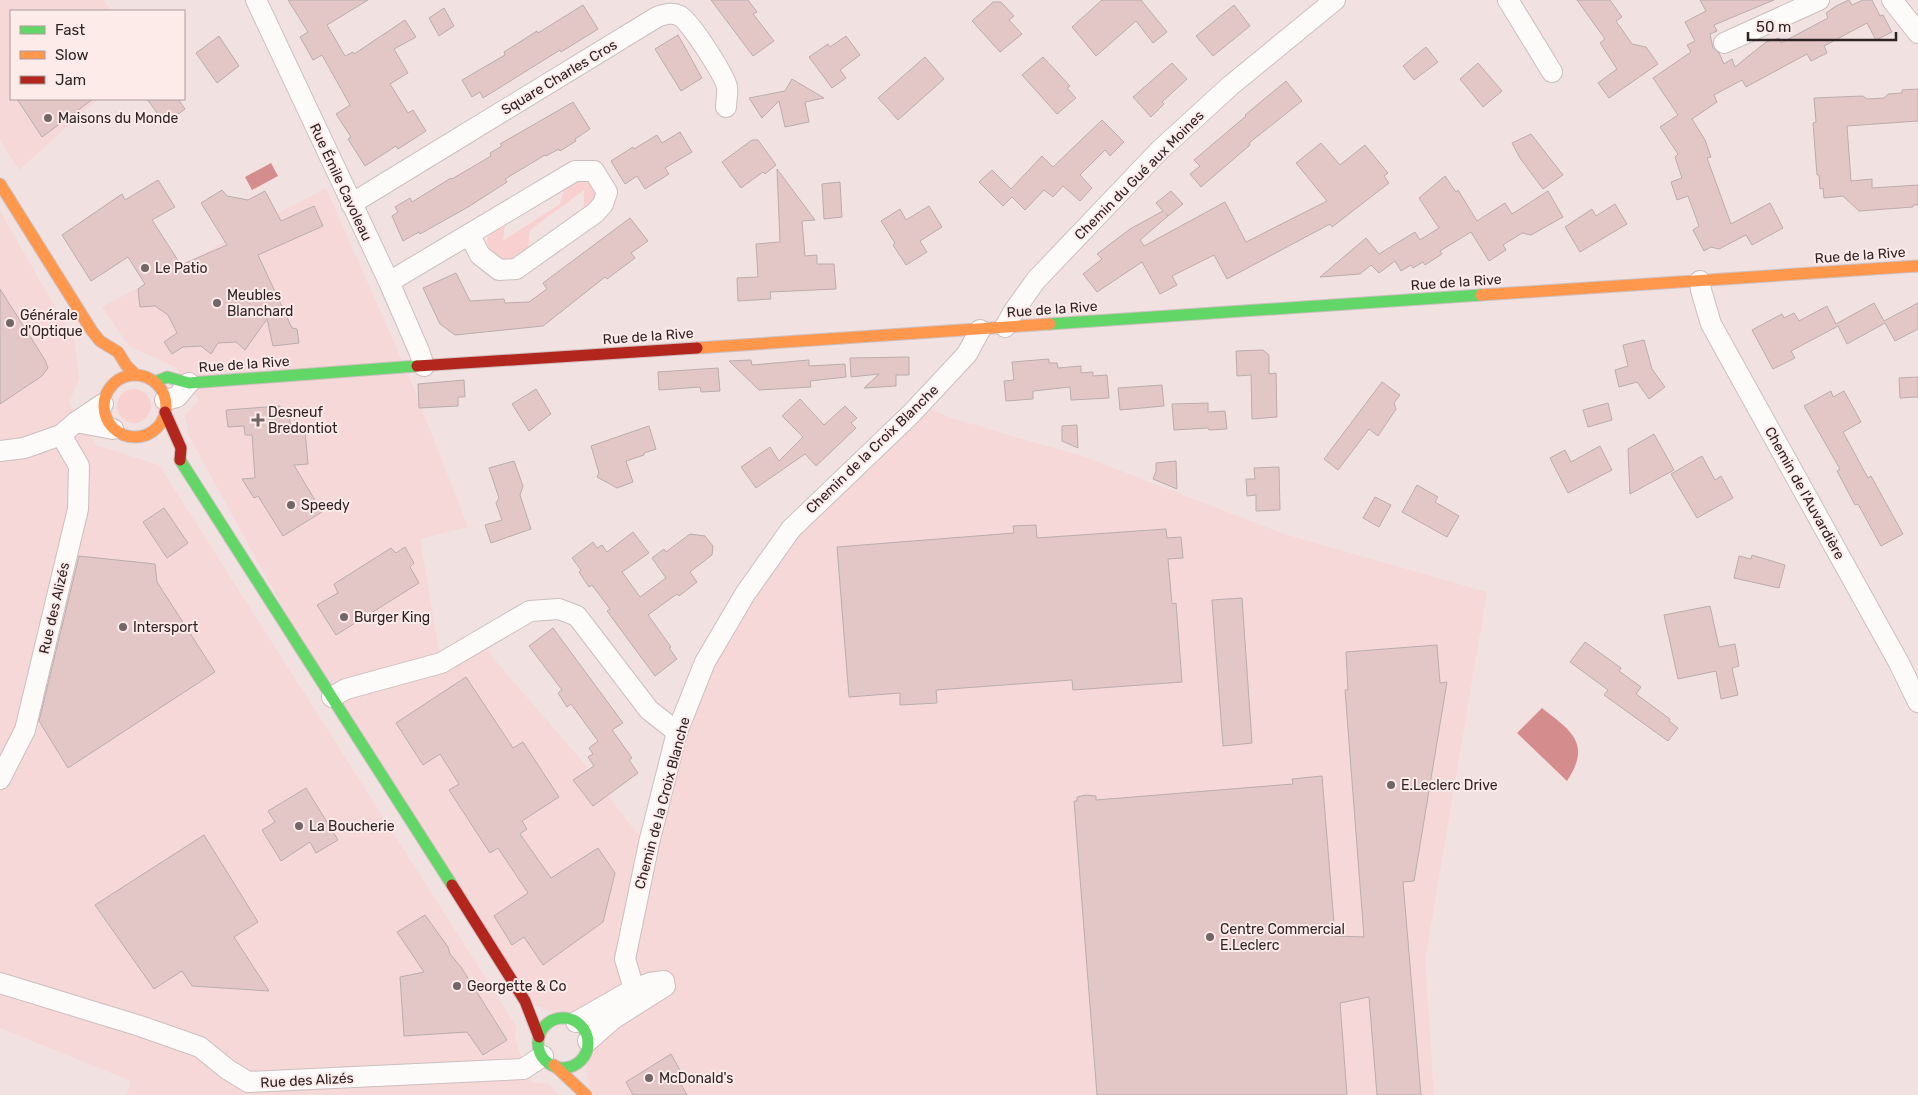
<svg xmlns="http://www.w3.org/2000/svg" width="1918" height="1095" font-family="Rubik,sans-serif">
<rect width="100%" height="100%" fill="#f2e1e1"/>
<path fill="#f5d8d7" d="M0 0H104L111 11H11V99H98L19 170 0 140Z
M326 188 410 379 468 527 420 539 441 663 481 639 493 658 587 767 634 830 649 842 705 662 791 529 920 404 951 418 1085 457 1284 534 1487 592 1425 960 1434 1095H590L584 1056 587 1049V1035L580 1025 570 1019 525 1001 332 697 189 436 185 416 199 400 175 367 129 346 102 307Z
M0 211 75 342 79 379 69 403 96 445 159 465 516 1026 515 1041 533 1083 549 1084 558 1095H127L131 1081 0 1028Z"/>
<path fill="#f8d0cf" d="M581 176 590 177 599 197 584 212V190L530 230 527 255 513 263H497C483 243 483 234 505 222L503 241 560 204 565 185Z
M117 406a17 17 0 1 1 34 0a17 17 0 1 1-34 0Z"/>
<path fill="#d58c8d" d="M271 163 278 176 252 190 245 177Z
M1542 708C1571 731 1592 743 1567 781L1517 733Z"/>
<path fill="#e3c7c7" stroke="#baadad" d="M288 0H368L327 25 345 56 353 52 354 54 405 20 416 37 394 49 408 73 390 84 408 113 413 110 426 131 398 149 396 146 365 166 348 139 351 137 336 114 350 105 322 55 313 60 300 37 308 32Z
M711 0H748L757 12 753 14 774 41 753 56Z
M1102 0H1141L1167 32 1153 43 1136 21 1096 56 1072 27Z
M1577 0H1610L1622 17 1616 21 1632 44 1646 47 1658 64 1609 98 1598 83 1617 69 1600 43 1605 39Z
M1700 0H1774L1714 25 1717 31 1710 34 1713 48 1719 53 1724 64 1732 59 1735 67 1766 42 1779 38 1781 43 1828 18 1826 13 1836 6 1849 0 1852 5 1863 0H1872L1880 16 1883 15 1892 32 1876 40 1867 23 1824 46 1827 53 1811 61 1807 54 1746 87 1742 80 1714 95 1717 102 1692 119 1705 140 1711 157 1707 158 1731 224 1770 203 1783 228 1752 245 1746 235 1719 249 1711 247 1704 251 1693 230 1699 226 1688 196 1677 200 1671 182 1682 178 1675 157 1678 154 1660 127 1678 115 1653 78 1691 52 1687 45 1695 41 1685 22 1706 11Z
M993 2H1001L1014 16 1009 20 1022 34 1000 52 972 21Z
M583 5 598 29 561 52 560 50 483 98 480 92 472 97 462 80 505 55 504 52 537 31 538 33Z
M1234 5 1250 26 1213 56 1196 36Z
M444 8 454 26 439 36 429 18Z
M678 35 702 78 681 91 655 49Z
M219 36 239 66 217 83 196 53Z
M846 36 860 55 840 70 846 78 832 88 809 57 828 44 830 47Z
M1426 47 1438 62 1414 80 1403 66Z
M925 57 944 79 898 120 878 98Z
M1043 57 1070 86 1067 88 1076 98 1057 114 1022 75Z
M1172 63 1187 79 1162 102 1164 104 1151 117 1133 97Z
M1478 63 1502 91 1483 107 1460 79Z
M792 79 824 98 805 102 809 122 785 127 779 101 762 118 749 98 785 91Z
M1286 81 1302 101 1249 143 1250 145 1201 187 1190 174 1200 166 1194 160 1246 116 1245 115Z
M1918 89V121L1847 126 1851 181 1872 179V188L1918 185V205H1913V207L1859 211 1843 196 1824 198 1823 188 1820 189 1819 175H1817L1813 123 1816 122 1814 98 1863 96 1867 99 1884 98 1888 94 1902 93V90Z
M17 99H93L42 137Z
M147 99H178L185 109 165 124Z
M573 102 590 129 575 139 576 141 560 151 559 149 546 156 545 155 505 179 507 182 468 207 420 234 419 232 403 241 392 216 398 212 395 207 410 198 412 202 451 178 452 179 491 156 490 153 502 146 500 144Z
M1102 120 1124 142 1110 156 1105 150 1080 175 1092 188 1080 201 1063 186 1053 197 1044 190 1025 210 1012 197 1003 206 979 182 992 170 1011 189 1042 156 1053 167Z
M680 132 692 152 665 168 669 174 645 189 637 176 625 184 611 161 633 147 634 149 657 135 662 143Z
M1531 134 1563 175 1543 189 1520 158 1512 143Z
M752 140H758L776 165 765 174 763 172 741 188 722 162Z
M1321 143 1340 165 1365 145 1388 173 1384 176 1389 183 1332 227 1330 224 1227 279 1214 255 1172 276 1177 285 1160 294 1142 262 1097 292 1083 274 1102 259 1097 254 1130 229 1163 211 1156 203 1171 191 1183 204 1168 216 1166 214 1168 216 1140 240 1144 246 1225 202 1246 242 1327 201 1296 163Z
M777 169 815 220 802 221 805 256 817 255V264H834L836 289 770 292 771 299 738 301 737 278 758 277 756 244 780 242Z
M1445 176 1456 192 1458 190 1477 221 1505 203 1512 214 1548 191 1563 217 1531 235 1522 233 1503 245 1506 250 1489 261 1471 232 1440 251 1442 254 1425 265 1423 262 1413 268 1411 265 1401 271 1395 261 1379 273 1371 265 1360 274 1320 277 1366 238 1379 254 1415 232 1420 240 1439 228 1419 198Z
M158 180 175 207 152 220 181 265 227 245 201 203 222 190 227 196 248 200 265 191 281 221 314 206 323 226 258 255 292 328 297 329 299 343 273 346 267 319 245 350 236 342 218 343 211 354 201 346 183 347 172 354 164 342 177 333 168 315 155 306 140 307 138 289 145 284 128 257 91 281 62 235 122 194 125 200Z
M840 182 842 217 824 219 822 184Z
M1615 204 1627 224 1580 252 1565 227 1592 209 1596 216Z
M929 206 942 227 920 241 927 252 906 265 893 245 895 243 881 221 900 209 906 220Z
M630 218 648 241 631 253 635 258 607 279 605 277 543 326 455 335 440 324 423 288 456 273 470 301 504 299 505 303 529 302 547 289 543 283Z
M0 289 45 360 48 368 42 376 0 404Z
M1874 303 1884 321 1918 303V329L1895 341 1885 323 1847 344 1838 326 1791 351 1795 358 1773 369 1752 330 1782 314 1784 318 1794 313 1799 321 1827 306 1836 324Z
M1644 340 1652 369 1665 387 1649 399 1637 382 1619 387 1615 370 1628 366 1623 345Z
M1263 350 1269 355V374L1276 373 1277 417 1252 419 1251 375 1237 376 1236 351Z
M909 357V375H896V386L864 388 879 374 851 377 850 358Z
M1049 359V363H1057L1058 368 1081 366V373L1093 372V376L1107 375 1109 398 1071 400 1070 387 1033 391V399L1006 401 1004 381 1014 380 1012 362Z
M751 360 752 365 809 360V366L845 364 846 377 810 381 811 387 759 390 729 361Z
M718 368 720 391 701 392 700 387 659 390 658 372Z
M1918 377V397L1900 398 1899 378Z
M464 380 465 397H458V406L419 408 418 384Z
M1382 382 1400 395 1394 403 1396 409 1378 436 1369 429 1338 470 1324 459Z
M1162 385 1164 406 1120 410 1118 388Z
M536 389 551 414 529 431 512 404Z
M1831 391 1833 397 1844 391 1861 422 1843 432 1868 478 1871 476 1903 534 1881 546 1858 504 1855 505 1837 471 1840 469 1804 406Z
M800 399 824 425 845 406 857 418 851 423 856 428 816 466 805 454 756 488 741 467 770 447 779 461 803 437 782 416Z
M1208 403V412L1225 411 1227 429 1209 430 1208 428 1174 430 1172 404Z
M1608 403 1612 420 1588 427 1583 410Z
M280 406V414H289L291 431 305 430 308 464 294 465 322 512 283 536 258 496 254 498 242 479 255 478 252 435H245L244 426 228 427 226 410Z
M1077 425 1078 448 1062 441V426Z
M649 426 656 449 644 453V455L626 461 633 482 617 488 597 477 599 473 591 446Z
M1654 434 1674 470 1630 494 1628 449Z
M1600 446 1612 470 1568 493 1550 458 1565 450 1571 462Z
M1702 456 1715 480 1721 476 1733 498 1697 518 1671 474Z
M514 461 523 486 520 495 531 529 491 543 485 525 502 520 496 503 499 498 489 468Z
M1176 461 1177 489 1153 479 1156 471V463Z
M1279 467 1280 510 1256 511V495L1247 496 1246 479H1255L1254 468Z
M1417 485 1438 497 1435 502 1459 516 1447 537 1402 512Z
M1375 497 1391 505 1379 527 1363 518Z
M164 508 188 543 167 558 143 522Z
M1036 525 1037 538 1166 529 1167 538 1181 537 1183 558 1168 559 1172 604 1176 603 1182 682 1073 690 1072 680 936 690 937 703 900 705V693L849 697 837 547 1014 533 1013 526Z
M633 532 649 553 622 572 640 597 666 578 652 558 664 549 666 552 690 534 705 536 713 546 712 555 690 572 697 582 679 596 677 594 648 615 671 647 669 648 677 659 655 676 607 611 610 609 592 585 589 587 579 572 581 570 572 558 593 542 597 548 602 545 607 552Z
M405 547 414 563 410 567 419 583 336 635 317 605 338 593 334 584 391 548 396 553Z
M1752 555 1785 565 1779 588 1734 578 1739 556 1751 559Z
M79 556 155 564 157 582 215 672 68 768 39 721Z
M1242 598 1252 743 1223 746 1212 600Z
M1710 606 1719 647 1735 644 1739 666 1732 668 1738 695 1721 699 1716 671 1678 679 1664 615Z
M553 628 623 723 612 730 632 758 629 760 638 773 593 806 573 780 594 766 588 757 593 754 589 748 598 741 571 704 567 707 558 693 562 690 529 646Z
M1585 642 1621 668 1619 671 1641 687 1636 694 1670 719 1669 721 1678 728 1668 741 1604 695 1608 690 1570 662Z
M1437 645 1440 683 1447 682 1414 881 1403 882 1421 1095H1377L1369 997 1340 1003 1347 1095H1097L1074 801H1077V797L1086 795 1096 796V800L1293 784 1292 779 1322 776 1335 936 1364 937 1345 690H1348L1346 652Z
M466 677 513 748 523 742 559 797 522 821 527 829 520 834 551 878 598 848 615 873 603 922 543 965 524 937 512 945 494 916 528 893 498 848 490 853 449 790 459 784 440 754 423 765 396 723Z
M306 788 338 840 316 853 310 842 281 861 262 830 275 822 268 811Z
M204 835 258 922 234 937 269 991 192 986 182 971 154 989 95 905Z
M425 915 448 947 450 954 461 967 507 1040 483 1055 467 1032 404 1036 400 977 424 972 397 932Z
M671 1054 681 1072 678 1079 687 1095H633L626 1082Z"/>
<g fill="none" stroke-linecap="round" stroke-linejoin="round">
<g stroke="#ccbfbf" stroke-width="22">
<path id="street" d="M256 0 389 282 419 351 424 366
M1508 0 1552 72
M1892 0 1918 33
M1724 43 1819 0
M351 204 657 17C665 14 672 12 680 16 690 21 725 76 727 87 728 93 726 101 726 107
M1700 281 1701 290 1711 324 1899 663 1918 702
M389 282 575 171H594L607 192 603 204 595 213 516 269 499 270 480 255 469 234
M1005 327 1014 311 1036 280 1160 150 1230 86 1335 0
M165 400 177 397 189 383
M76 422 113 429
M0 451 24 448 61 435 76 422 103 404
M332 697 346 689 441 663 530 611 559 609 577 616 649 710 677 732
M0 779 25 730 78 509 79 466 61 435
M0 983 140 1026 200 1047 227 1069 248 1082 523 1069 543 1056
M634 989 625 959 649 843 677 732 705 662 745 594 791 529 911 414 967 354 980 330
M576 1022 634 989 650 983 664 981
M588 1041 613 1019 665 986"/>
</g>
<g stroke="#ccbfbf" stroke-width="13">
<path id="fast" d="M1050 324 1481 295
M155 382 167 377 189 383 417 366
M180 460 452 885
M538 1043a25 25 0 1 1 50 0a25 25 0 1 1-50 0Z"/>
</g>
<g stroke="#ccbfbf" stroke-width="13">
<path id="slow" d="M0 184 92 331 100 341 118 352 126 365 136 375
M1481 295 1918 266
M697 348 1050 324
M104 406a31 31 0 1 1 62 0a31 31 0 1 1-62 0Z
M554 1065 586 1095"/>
</g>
<g stroke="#ccbfbf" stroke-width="13">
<path id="jam" d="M417 366 697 348
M165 412 181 448 180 460
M452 885 525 1001 539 1037"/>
</g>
<use href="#street" stroke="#fdfafa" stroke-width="20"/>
<use href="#fast" stroke="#63d668" stroke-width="11"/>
<use href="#slow" stroke="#ff974d" stroke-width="11"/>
<use href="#jam" stroke="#b3261e" stroke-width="11"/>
</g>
<g fill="#736666" stroke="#fdebea" stroke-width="2">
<circle cx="48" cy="118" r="5"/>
<circle cx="145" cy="268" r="5"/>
<circle cx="217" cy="303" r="5"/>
<circle cx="10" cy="323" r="5"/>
<path d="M255.5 412.5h5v5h5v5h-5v5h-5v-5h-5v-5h5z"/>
<circle cx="291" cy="505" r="5"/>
<circle cx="344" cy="617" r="5"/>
<circle cx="123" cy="627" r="5"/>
<circle cx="1391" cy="785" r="5"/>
<circle cx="299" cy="826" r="5"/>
<circle cx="1210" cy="937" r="5"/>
<circle cx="457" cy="986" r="5"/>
<circle cx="649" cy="1078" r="5"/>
</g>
<g text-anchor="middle" stroke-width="4" stroke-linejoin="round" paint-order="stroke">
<g font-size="14" fill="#2f2424" stroke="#fdebea">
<text transform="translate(559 77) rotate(-31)" y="5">Square Charles Cros</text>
<text transform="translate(1139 175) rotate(-45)" y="5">Chemin du Gué aux Moines</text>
<text transform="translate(341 182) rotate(65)" y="5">Rue Émile Cavoleau</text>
<text transform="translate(1860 255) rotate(-4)" y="5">Rue de la Rive</text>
<text transform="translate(1456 282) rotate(-4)" y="5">Rue de la Rive</text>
<text transform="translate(1052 309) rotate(-4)" y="5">Rue de la Rive</text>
<text transform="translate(648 336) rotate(-4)" y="5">Rue de la Rive</text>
<text transform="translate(244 364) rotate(-4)" y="5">Rue de la Rive</text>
<text transform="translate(872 449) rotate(-44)" y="5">Chemin de la Croix Blanche</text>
<text transform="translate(1805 493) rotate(61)" y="5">Chemin de l'Auvardière</text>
<text transform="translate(54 608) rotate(-77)" y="5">Rue des Alizés</text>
<text transform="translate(662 803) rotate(-75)" y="5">Chemin de la Croix Blanche</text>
<text transform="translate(307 1080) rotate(-3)" y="5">Rue des Alizés</text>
</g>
<g font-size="14" fill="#2f2424" stroke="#fdebea" text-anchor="start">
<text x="58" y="123">Maisons du Monde</text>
<text x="155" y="273">Le Patio</text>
<text x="227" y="300">Meubles<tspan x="227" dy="16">Blanchard</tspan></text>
<text x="20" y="320">Générale<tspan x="20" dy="16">d'Optique</tspan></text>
<text x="268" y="417">Desneuf<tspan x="268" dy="16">Bredontiot</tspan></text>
<text x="301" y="510">Speedy</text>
<text x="354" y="622">Burger King</text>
<text x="133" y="632">Intersport</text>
<text x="1401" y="790">E.Leclerc Drive</text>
<text x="309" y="831">La Boucherie</text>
<text x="1220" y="934">Centre Commercial<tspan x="1220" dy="16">E.Leclerc</tspan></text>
<text x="467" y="991">Georgette &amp; Co</text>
<text x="659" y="1083">McDonald's</text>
</g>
</g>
<rect x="10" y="10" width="175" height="90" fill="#fdebea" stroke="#ab9b9b"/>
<rect x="20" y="26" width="25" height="8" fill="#63d668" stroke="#ab9b9b"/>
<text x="55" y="35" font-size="15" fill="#2f2424">Fast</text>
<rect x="20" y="51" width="25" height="8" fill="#ff974d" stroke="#ab9b9b"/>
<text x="55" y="60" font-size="15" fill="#2f2424">Slow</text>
<rect x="20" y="76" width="25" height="8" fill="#b3261e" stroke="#ab9b9b"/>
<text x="55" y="85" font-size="15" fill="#2f2424">Jam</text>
<path d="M1748 32v8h148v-8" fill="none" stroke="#2f2424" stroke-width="2.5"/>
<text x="1756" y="32" font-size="15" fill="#2f2424" stroke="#fdebea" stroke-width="4" paint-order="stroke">50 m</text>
</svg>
